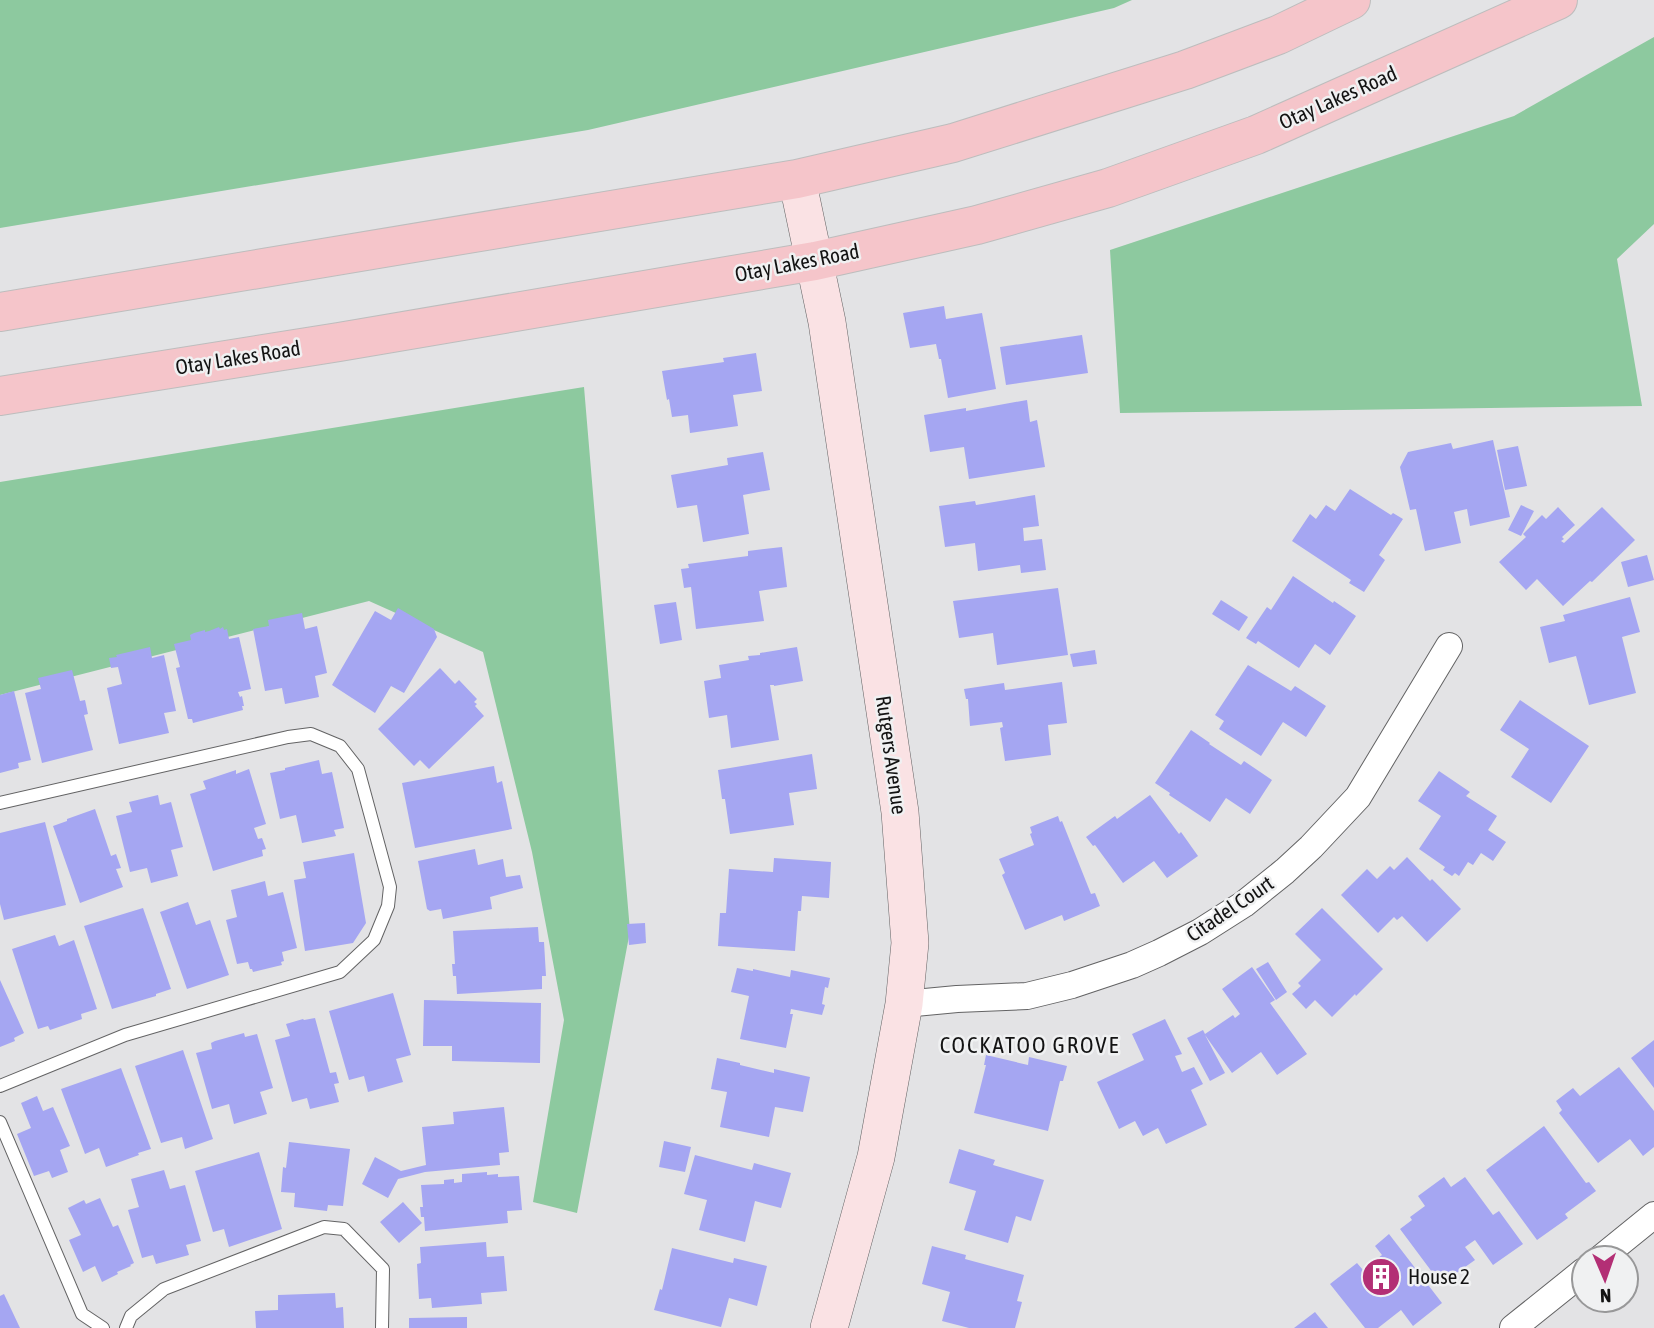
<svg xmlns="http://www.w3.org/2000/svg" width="1654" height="1328" font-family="'Asap Condensed',sans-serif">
<rect width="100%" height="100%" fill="#e3e3e5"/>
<path fill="#8dc99f" d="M0 0H1132L1114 8 588 130 0 228Z
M1654 37V224L1617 259 1642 406 1120 413 1110 250 1514 116Z
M584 387 630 931 577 1213 533 1202 564 1020 532 852 483 652 369 601 0 695V482Z"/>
<path fill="#a5a6f2" d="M944 306 946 319 982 313 996 389 948 398 941 359H939L936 344 910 348 903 313Z
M1082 335 1088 373 1006 385 1000 347Z
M756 353 762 391 733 395 738 426 690 433 688 415 672 417 669 399 667 400 662 371 724 362 723 358Z
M1027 400 1030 422 1037 420 1045 467 969 479 964 447 930 452 924 415 966 408V411Z
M1493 440 1510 517 1470 526 1467 509 1454 512 1461 543 1425 551 1416 509 1410 510 1400 467 1408 452 1451 443 1453 449Z
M1518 446 1527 486 1505 490 1497 450Z
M763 452 770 490 743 495 749 534 703 542 697 505 677 508 671 475 728 465 727 458Z
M1350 489 1391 515 1393 513 1403 519 1379 555 1385 560 1364 592 1349 583 1351 580 1292 541 1310 514 1316 519 1326 505 1335 511Z
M1035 495 1039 526 1023 528 1024 541 1042 539 1046 570 1021 573 1020 565 978 571 975 543 945 547 939 506 975 501 976 505Z
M1521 505 1534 511 1521 536 1508 530Z
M1558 507 1575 525 1562 537 1564 539 1561 541 1564 543 1602 507 1635 540 1592 582 1590 581 1563 606 1537 579 1526 590 1499 562 1526 537 1523 534 1542 515 1546 519Z
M782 547 787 587 759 591 764 621 696 629 691 587 684 588 681 569 689 568 688 564 748 556V551Z
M1647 555 1654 580 1628 587 1621 562Z
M1293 576 1333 603 1334 601 1356 616 1330 655 1315 644 1299 668 1258 641 1256 644 1246 638 1267 607 1271 610Z
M1058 588 1068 655 997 665 993 633 959 638 953 601Z
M1630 597 1640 632 1622 637 1636 693 1589 705 1576 656 1549 663 1540 627 1565 621 1563 615Z
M1221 600 1248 617 1239 631 1212 614Z
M676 602 682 640 660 644 654 605Z
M398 608 434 629 437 637 404 693 391 686 375 713 332 685 375 611 391 620Z
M302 613 305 629 317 626 327 673 315 676 319 697 285 704 282 688 265 691 253 629 269 626 268 620Z
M219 627 220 629 223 627 224 630 227 629 229 639 239 637 251 689 238 692 240 697 242 696 244 706H242L243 710 193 723 192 719H188L176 668 180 667 174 644 191 640 190 635 194 633 205 630V632L209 631Z
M150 647 152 658 164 655 176 711 164 713 169 733 119 744 107 688 122 684 118 667 111 668 109 658 117 657 116 655Z
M797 647 803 681 774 686V685H770L779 740 731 748 727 715 709 718 704 681 721 678 719 665 749 660 748 656 760 655V653Z
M1095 650 1097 664 1073 667 1070 654Z
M1248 665 1291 691 1295 686 1326 706 1306 737 1283 722 1261 756 1219 729 1224 721 1215 715Z
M440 668 455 684 459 680 477 699 474 702 477 704 475 706 484 716 429 769 420 760 414 766 378 729Z
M72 670 80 701 85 700 88 714 84 715 93 750 42 763 25 693 41 689 38 678Z
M1062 682 1067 723 1048 725 1051 755 1005 761 1000 728 1003 727 1002 722 970 726 968 699H966L964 689 1004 683 1005 690Z
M14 691 31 760 18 763 19 768 0 773V695Z
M1520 700 1589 746 1551 803 1511 777 1529 749 1500 730Z
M1191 730 1210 743 1209 744 1241 765 1244 761 1272 780 1250 814 1226 798 1210 822 1169 795 1170 793 1155 783Z
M812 754 817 789 789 793 794 825 730 834 725 799H722L718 770Z
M319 760 322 774 332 772 344 828 334 830 336 836 302 843 296 815 280 819 270 773 285 770V768Z
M494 766 497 783 502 781 512 829 415 848 402 783Z
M249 769 266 824 254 828 258 839 262 838 266 849 262 850 263 856 213 871 190 794 206 789 203 781 236 770V774Z
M1439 771 1470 792 1466 796 1497 816 1488 830 1506 842 1493 861 1481 853 1473 865 1468 862 1459 876 1455 873 1452 876 1443 870 1445 867 1419 849 1441 816 1418 801Z
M158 795 160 805 171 802 183 847 171 850 178 876 151 883 147 868 130 872 116 816 132 812 129 802Z
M1150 795 1179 834 1181 832 1198 856 1167 878 1154 861 1123 883 1095 845 1093 846 1086 837 1115 816 1117 819Z
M95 809 111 856 116 854 121 868 116 869 123 887 80 903 53 826 67 821V819Z
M1058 816 1060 822 1062 821 1091 894 1095 893 1100 906 1064 921 1062 915 1025 930 1002 875 1005 873 999 859 1034 845 1030 834 1032 833 1030 827Z
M45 822 66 905 4 920 0 904V833Z
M475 849 478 865 503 859 506 877 520 875 523 888 490 897 492 909 443 919 441 909 430 911 427 909 418 861Z
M354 853 366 923 353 943 305 951 294 880 306 878 303 862Z
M1407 857 1430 881 1432 879 1461 909 1427 942 1402 916 1397 920 1394 917 1378 933 1341 895 1367 869 1377 879 1390 866 1394 870Z
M774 858 831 862 829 898 802 896 801 911H798L795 951 718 946 720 913H726L729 869 773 872Z
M265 881 268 896 283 892 297 948 282 952 284 961 281 962 282 965 253 972 252 969H250L248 962 237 964 226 920 237 917 231 890Z
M188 902 196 925 210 920 229 975 187 989 160 912Z
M143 908 171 989 156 994V996L112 1009 84 926Z
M1322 908 1383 969 1356 996 1355 994 1332 1017 1315 1000 1306 1009 1292 994 1301 986 1298 983 1321 960 1295 934Z
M645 923 646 943 629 945 627 924Z
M538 927 539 942H544L546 976H542V989L457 994 456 976H453L452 964H455L453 931Z
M55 935 59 946 74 940 97 1009 81 1014 82 1019 50 1030 48 1026 38 1029 12 949Z
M1268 962 1287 992 1276 1000 1256 969Z
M1252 967 1275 1000 1270 1003 1307 1054 1277 1075 1261 1052 1232 1073 1205 1035 1225 1073 1210 1081 1187 1038 1203 1030 1205 1034 1233 1015 1235 1018 1240 1014 1222 989Z
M737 968 753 971V969L790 977 791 970 830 978 828 988 825 987 822 1004 825 1005 822 1015 791 1009 790 1014H793L786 1048 740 1039 749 996 731 992Z
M0 980 24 1033 14 1038 15 1041 0 1047Z
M393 993 411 1055 396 1059 403 1082 368 1092 364 1076 349 1080 329 1011Z
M424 1000 541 1003 540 1063 452 1061V1046H423Z
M315 1018 330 1073 336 1072 339 1083 334 1084 339 1102 310 1109 307 1098 292 1102 275 1040 290 1036 286 1024 303 1019 304 1020Z
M1165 1019 1182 1054 1175 1056 1182 1072 1194 1067 1203 1084 1191 1090 1207 1125 1166 1144 1158 1128 1143 1136 1135 1121 1119 1129 1097 1082 1144 1060 1132 1034Z
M244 1033 245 1037 257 1034 273 1088 260 1092 267 1114 234 1124 229 1104 212 1109 196 1053 212 1049 211 1043 215 1041Z
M1654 1040V1088L1631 1058Z
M183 1050 213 1139 185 1149 182 1137 161 1143 135 1066Z
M986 1055 1028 1065 1029 1057 1067 1066 1063 1081H1060L1048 1131 974 1113 986 1065H984Z
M717 1058 740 1063V1065L774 1073V1069L810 1077 803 1112 775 1107 769 1137 720 1127 727 1092 711 1089Z
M1619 1067 1654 1111V1147L1643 1156 1630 1139 1598 1163 1559 1113 1562 1110 1556 1101 1573 1088 1580 1096Z
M121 1068 151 1149 138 1153 139 1155 106 1167 99 1148 85 1154 61 1089Z
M37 1096 43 1111 53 1107 70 1146 60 1150 68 1172 52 1178 49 1171 34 1176 17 1134 31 1128 21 1103Z
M504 1107 509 1152 499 1153 500 1165 425 1172 398 1179 388 1198 362 1184 375 1157 401 1171 426 1165 422 1127 454 1124 453 1112Z
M1544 1126 1586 1183 1589 1182 1596 1191 1565 1214 1568 1218 1537 1240 1486 1170Z
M664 1141 691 1147 685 1172 659 1167Z
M289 1142 350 1149 343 1206 328 1205 327 1211 294 1207 295 1193 281 1192 283 1167 286 1168Z
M959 1149 995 1160 993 1165 1044 1180 1031 1221 1016 1216 1008 1243 964 1230 976 1191 949 1183Z
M259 1152 282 1229 229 1247 224 1229 213 1232 195 1171Z
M695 1155 752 1170 754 1163 791 1173 781 1208 755 1201 745 1242 699 1230 707 1200 684 1194Z
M164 1170 170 1189 185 1185 201 1241 186 1245 189 1255 156 1264 153 1255 142 1258 128 1210 139 1207 131 1179Z
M487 1172V1175L498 1174V1177L519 1176 522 1210 507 1211 508 1223 425 1231 424 1217H421L420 1207H423L421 1185 444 1184V1180L454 1179V1183L462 1182V1174Z
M1444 1177 1451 1187 1465 1177 1493 1215 1499 1211 1523 1244 1493 1265 1475 1240 1465 1247 1475 1260 1441 1284 1400 1229 1412 1220 1410 1217 1425 1206 1418 1196Z
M100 1198 113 1227 118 1225 134 1263 130 1265 131 1266 117 1272 118 1274 102 1282 95 1266 83 1272 69 1240 81 1235 68 1208 84 1200 86 1204Z
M403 1202 422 1223 399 1243 380 1222Z
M1389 1234 1442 1303 1413 1326 1401 1310 1378 1328H1365L1330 1284 1357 1263 1363 1270 1382 1255 1375 1246Z
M486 1242 487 1257 504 1256 507 1291 481 1293 482 1304 432 1308 431 1298 419 1299 417 1264 421 1263 420 1247Z
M932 1246 966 1255 965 1259 1024 1275 1017 1301 1022 1302 1015 1328H969L942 1321 950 1292 922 1284Z
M672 1248 733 1263 734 1258 767 1266 757 1306 729 1298 721 1327 654 1310 660 1289 662 1290Z
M335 1293 336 1308 343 1307 344 1328H256L255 1311 278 1310V1295Z
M4 1294 20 1328H0V1296Z
M1315 1312 1328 1328H1294Z
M467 1317V1328H409V1318Z"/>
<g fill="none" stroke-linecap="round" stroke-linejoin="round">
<g stroke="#636364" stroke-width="14">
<path id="service" d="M0 803 288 737 311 734 340 746 358 769 390 887 388 906 374 940 340 972 125 1035 0 1086
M0 1122 82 1314 103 1328
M126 1328 131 1316 164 1289 324 1227 344 1229 383 1269 382 1328"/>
</g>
<g stroke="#636364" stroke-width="28">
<path id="minor" d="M904 1004 957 999 1027 996 1072 985 1132 965 1159 953 1200 932 1244 904 1285 871 1311 847 1358 797 1449 646
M1601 1258 1654 1215
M1513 1328 1584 1271"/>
</g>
<g stroke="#636364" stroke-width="38">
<path id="secondary" d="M797 179 827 322 900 812 910 943 904 1004 876 1157 829 1328"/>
</g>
<g stroke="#bdbdbd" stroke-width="40">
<path id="primary" d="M0 312 797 179 953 143 1185 70 1278 35 1351 0
M0 396 339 342 815 261 977 225 1108 188 1256 135 1558 0"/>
</g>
<use href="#service" stroke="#fff" stroke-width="12"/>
<use href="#minor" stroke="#fff" stroke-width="26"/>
<use href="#secondary" stroke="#fae2e4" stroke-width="37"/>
<use href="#primary" stroke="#f5c5ca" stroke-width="38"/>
</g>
<defs>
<g id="building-disc" transform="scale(2.0125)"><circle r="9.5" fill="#b32f75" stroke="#f0f1f2"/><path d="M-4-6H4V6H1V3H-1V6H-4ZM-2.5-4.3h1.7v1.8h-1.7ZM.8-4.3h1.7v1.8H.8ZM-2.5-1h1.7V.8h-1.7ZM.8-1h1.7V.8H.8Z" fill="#fff"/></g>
</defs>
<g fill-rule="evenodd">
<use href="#building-disc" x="1381" y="1277"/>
</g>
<g text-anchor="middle" stroke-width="5" stroke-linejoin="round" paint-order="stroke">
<g font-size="21" fill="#131313" stroke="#f0f1f2">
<text transform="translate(1338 98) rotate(-24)" y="7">Otay Lakes Road</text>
<text transform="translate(797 263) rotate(-11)" y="7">Otay Lakes Road</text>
<text transform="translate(238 358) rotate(-9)" y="7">Otay Lakes Road</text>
<text transform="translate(891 755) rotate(82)" y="7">Rutgers Avenue</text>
<text transform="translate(1230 909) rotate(-34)" y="7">Citadel Court</text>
</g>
<g font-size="21" fill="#131313" stroke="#f0f1f2" text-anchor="start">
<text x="1408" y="1284">House 2</text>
</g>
<g font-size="23" letter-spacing="2" fill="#131313" stroke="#f0f1f2">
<text x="1030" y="1053">COCKATOO GROVE</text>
</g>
</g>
<g transform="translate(1605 1279) rotate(178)"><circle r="33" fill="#f0f1f2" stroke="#989899" stroke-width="2"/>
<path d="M0-5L12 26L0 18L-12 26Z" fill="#b32f75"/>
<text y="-10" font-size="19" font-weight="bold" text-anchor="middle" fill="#131313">N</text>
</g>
</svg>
